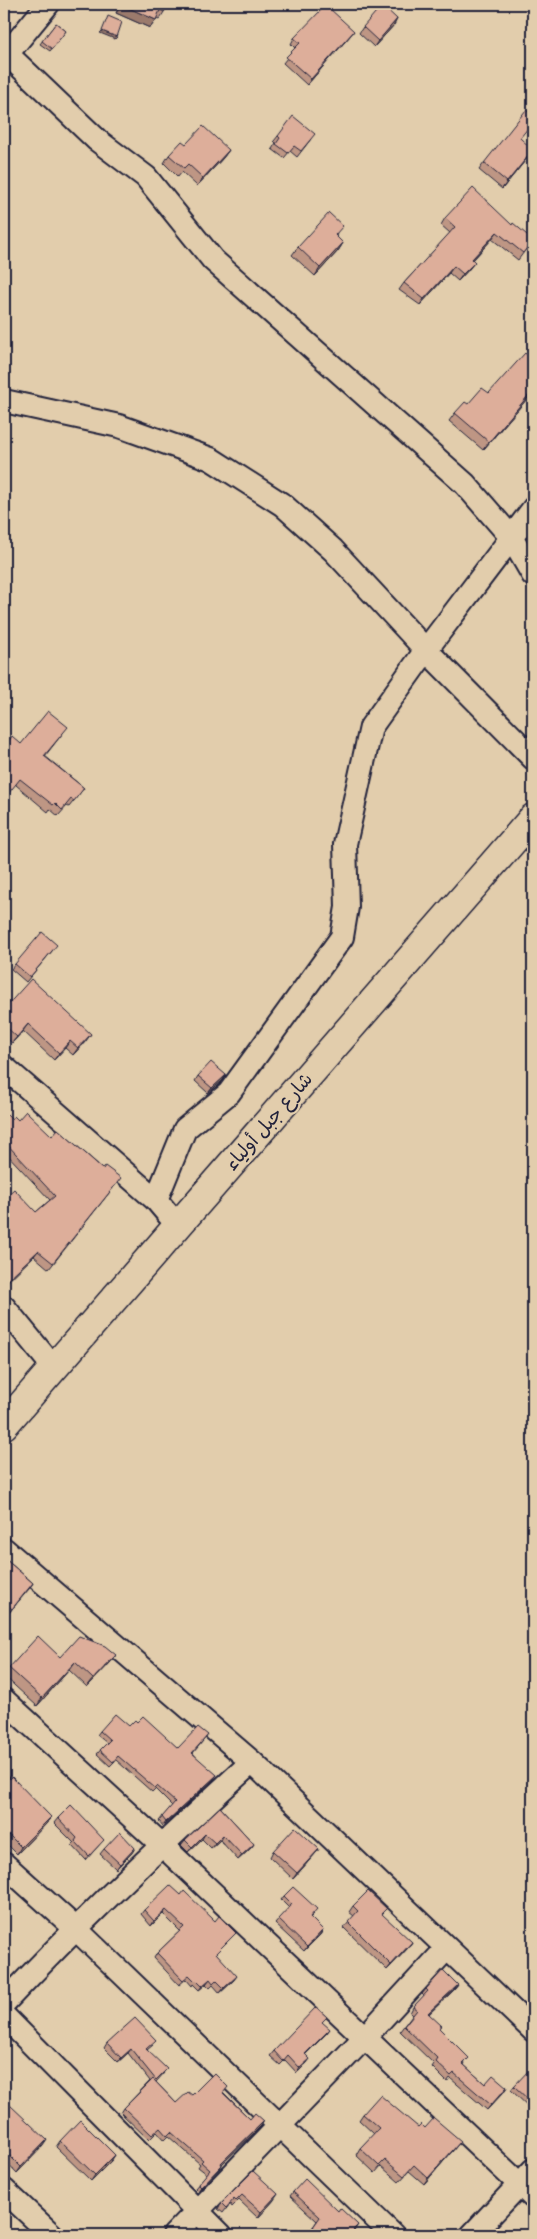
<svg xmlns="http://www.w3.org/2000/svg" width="537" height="2239" font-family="'Gochi Hand','Playpen Sans Arabic',sans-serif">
<rect width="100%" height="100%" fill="#e2cdac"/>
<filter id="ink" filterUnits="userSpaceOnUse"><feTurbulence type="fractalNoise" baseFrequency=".02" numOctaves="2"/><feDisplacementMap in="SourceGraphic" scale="10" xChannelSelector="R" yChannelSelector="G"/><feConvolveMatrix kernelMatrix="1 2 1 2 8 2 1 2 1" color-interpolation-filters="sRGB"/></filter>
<g filter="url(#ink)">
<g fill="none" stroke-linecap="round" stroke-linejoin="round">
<g stroke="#22223b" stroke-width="26">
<path id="minor" d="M4 46 7 54 97 140 146 177 213 260 465 484 511 537 533 575
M7 54 48 4
M4 401 119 426 211 459 283 505 333 550 426 650 533 758
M4 1067 156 1200 178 1226
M156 1200 185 1129 229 1093 342 937 347 907 345 844 371 727 426 650 533 509
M4 1307 54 1368
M4 1549 252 1762 533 2030
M4 1700 161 1844 533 2197
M4 1864 75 1928 393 2235
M4 2003C83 1919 166 1840 252 1762
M4 2016 221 2235
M4 2190 52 2235
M174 2235 366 2036 447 1948
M472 2235 533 2170"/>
</g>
<g stroke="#22223b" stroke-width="31">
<path id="highway" d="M4 1425 533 818"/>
</g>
<use href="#minor" stroke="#e2cdac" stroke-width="22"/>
<use href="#highway" stroke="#e2cdac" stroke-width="28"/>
</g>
<path fill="#be9684" stroke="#22223b" d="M120 4H168L164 12 159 20 157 19 150 28 116 13Z
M397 19 394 25 374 47 359 33 363 27Z
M56 23 66 31 50 51 40 44Z
M350 36 307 85 283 63 295 48 291 44 294 38Z
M278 136 311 139 297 157 290 151 284 158 272 149 276 143 274 141Z
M521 139 529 156 502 189 479 170 484 163Z
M186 144 229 150 223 158 197 186 182 172 178 177 164 163 169 155Z
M445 218 512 225 533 240 518 260 492 239 473 260 470 268 458 281 449 273 420 305 399 290 404 283 450 233 441 225Z
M337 234 336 236 343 243 338 251 315 276 292 255 298 247Z
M533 361V392L483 450 449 421 455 413 489 393Z
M63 733 45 756 84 788 69 807 67 806 58 816 50 809 48 812 16 785 8 742 21 744Z
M53 950 26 982 11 969 15 964Z
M4 1009 86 1041 73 1055 65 1048 54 1060 23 1031 12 1043 4 1036Z
M198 1076 222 1081 208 1093 195 1081Z
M4 1113 12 1119 18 1120 52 1136 117 1183 49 1269 34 1256 36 1212 50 1200 4 1151Z
M4 1558 33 1583 7 1615 4 1612Z
M116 1655 110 1663 87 1687 69 1670 37 1706 4 1676 9 1668 60 1657Z
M137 1722 178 1748 208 1735 193 1753 214 1779 163 1826 159 1821 172 1806 155 1789 152 1792 116 1760 110 1766 97 1754 107 1743 97 1735 100 1731 129 1726Z
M4 1772 51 1817 46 1824 17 1854 4 1841Z
M220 1807 254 1844 251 1848 238 1860 220 1840 211 1848 202 1839 188 1852 181 1845 185 1840Z
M58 1818 100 1844 86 1860 72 1845 74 1843 54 1823Z
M104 1849 132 1853 116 1869 100 1854Z
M319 1849 315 1854 293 1879 270 1857 273 1851Z
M181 1895 215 1921 236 1933 216 1953 234 1980 220 1993 213 1985 210 1988 206 1984 199 1990 193 1984 192 1986 186 1979 179 1985 154 1958 157 1953 180 1931 163 1914 151 1926 141 1914 144 1910Z
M284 1896 314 1914 310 1918 323 1930 320 1935 304 1951 275 1924 289 1908 281 1900Z
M353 1906 412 1942 408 1948 387 1970 344 1928 354 1916 349 1912Z
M458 1985 454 1990 429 2014 465 2063 464 2065 485 2084 507 2087 487 2110 450 2078 447 2082 432 2067 434 2064 400 2031 412 2015 410 2013 413 2007 424 1996 422 1994 426 1989Z
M327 2033 305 2054 307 2063 297 2073 285 2060 280 2065 270 2056 274 2051Z
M107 2043 153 2045 147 2050 164 2073 156 2082 176 2103 192 2095 224 2093 250 2119 261 2126 222 2164V2165L219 2169 198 2191 195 2188 207 2174 198 2167 200 2164 168 2136 164 2140 157 2132 149 2140 121 2113 124 2108 150 2081 128 2053 118 2062 104 2048Z
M533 2072V2111L511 2090 514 2086Z
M4 2111 43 2146 17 2173 4 2159Z
M363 2114 425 2128 456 2147 424 2184 409 2171 399 2182 381 2166 375 2173 356 2155 360 2148 374 2134 359 2120Z
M533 2119V2127L530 2123Z
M60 2141 115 2155 111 2161 91 2181 56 2147Z
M253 2171 274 2200 258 2218 239 2200 232 2207 230 2204 223 2213 218 2209 221 2203Z
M293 2192 338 2211 358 2225 354 2231 358 2235H316L310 2231 317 2221 290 2196Z"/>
<path fill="#9b7a6c" stroke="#22223b" d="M122 5 156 20 150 28 116 13Z
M397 19 394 25 374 47 378 41Z
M102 31 117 37 115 39 100 33Z
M354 31 350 36 307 85 311 79Z
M229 150 223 158 197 186 203 178Z
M533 150 529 156 502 189 507 182Z
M497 232 492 239 467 266 472 259Z
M343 243 338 251 315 276 320 268Z
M475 262 470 268 458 281 463 274Z
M454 266 449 273 420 305 424 299Z
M533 390V392L483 450 489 442Z
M28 1024 23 1031 12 1043 17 1037Z
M91 1034 86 1041 73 1055 78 1048Z
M70 1041 65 1048 54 1060 59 1053Z
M226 1075 222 1081 208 1093 212 1088Z
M38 1251 34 1256 4 1285V1283Z
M33 1583 29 1589 7 1615 12 1609Z
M116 1655 110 1663 87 1687 93 1679Z
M75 1662 69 1670 37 1706 42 1698Z
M217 1775 214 1779 163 1826 166 1822Z
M51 1817 46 1824 17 1854 21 1847Z
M205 1834 202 1839 188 1852 192 1847Z
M223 1835 220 1840 211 1848 215 1843Z
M254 1844 251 1848 238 1860 242 1855Z
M135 1848 132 1853 116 1869 120 1864Z
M319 1849 315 1854 293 1879 297 1873Z
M166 1910 163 1914 151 1926 154 1921Z
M323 1930 320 1935 304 1951 307 1947Z
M412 1942 408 1948 387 1970 391 1965Z
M237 1976 234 1980 220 1993 224 1988Z
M210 1979 206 1984 199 1990 202 1986Z
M458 1985 454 1990 424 2018 428 2013Z
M330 2029 327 2033 302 2058 305 2054Z
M131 2049 128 2053 118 2062 121 2058Z
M310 2059 307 2063 297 2073 300 2068Z
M507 2087 503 2093 487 2110 491 2105Z
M264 2121 261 2126 218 2168 221 2163Z
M47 2140 43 2146 17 2173 21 2167Z
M461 2141 456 2147 424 2184 428 2178Z
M115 2155 111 2161 91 2181 95 2175Z
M222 2165 219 2169 198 2191 201 2187Z
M278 2194 274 2200 258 2218 261 2212Z"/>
<path fill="#ddae9a" stroke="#22223b" d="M122 4H168L164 12 160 10 156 20 122 5Z
M382 5 397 19 378 41 363 27Z
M324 7 327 10 329 8 354 31 311 79 286 57 300 43 294 38Z
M108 16 122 22 117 37 102 31Z
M56 23 66 31 52 49 42 41Z
M526 110 533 116V122L520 138 533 150 507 182 484 163Z
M293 116 315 134 301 151 294 146 288 153 276 144 280 138 278 136Z
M203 126 229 150 203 178 188 164 184 168 169 155 182 141 186 144Z
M473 188 512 225 513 223 533 240 523 253 497 232 472 259 475 262 463 274 454 266 424 299 404 283 455 227 445 218Z
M329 213 343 226 335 235 343 243 320 268 298 247Z
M525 353 533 361V390L489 442 455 413 465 402 468 404 482 388 489 393Z
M48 711 68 727 44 756 84 788 74 801 71 799 62 810 55 803 53 805 20 779 4 799V739L8 742 12 736 21 744Z
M42 932 57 945 30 977 15 964Z
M31 979 91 1034 78 1048 70 1041 59 1053 28 1024 17 1037 4 1025V1009Z
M211 1062 226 1075 212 1088 198 1076Z
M26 1111 52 1136 58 1129 103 1169 105 1166 121 1178 53 1263 38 1251 4 1283V1198L14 1189 36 1212 55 1196 4 1141V1113L5 1112 12 1119 14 1116 18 1120Z
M4 1312 9 1317 4 1324Z
M4 1558 33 1583 12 1609 4 1602Z
M38 1636 60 1657 79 1636 105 1646 116 1655 93 1679 75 1662 42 1698 9 1668Z
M115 1714 129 1726 135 1720 137 1722 143 1716 178 1748 198 1727 208 1735 192 1753 217 1775 166 1822 162 1817 175 1802 157 1786 155 1788 118 1756 113 1762 100 1750 110 1740 100 1731Z
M4 1772 10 1779 12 1777 51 1817 21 1847 4 1830Z
M71 1805 104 1840 89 1856 75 1841 77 1838 58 1818Z
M220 1807 254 1844 242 1855 223 1835 215 1843 205 1834 192 1847 185 1840Z
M295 1827 319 1849 297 1873 273 1851Z
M120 1832 135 1848 120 1864 104 1849Z
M170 1885 181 1895 184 1891 215 1921 219 1916 236 1933 216 1953 237 1976 224 1988 216 1980 213 1983 210 1979 202 1986 196 1980 195 1981 189 1975 183 1980 157 1953 184 1927 166 1910 154 1921 144 1910Z
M293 1887 317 1909 310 1917 323 1930 307 1947 278 1919 292 1904 284 1896Z
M368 1891 387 1909 382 1914 412 1942 391 1965 348 1922 358 1911 353 1906Z
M443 1970 458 1985 428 2013 442 2026 439 2028 469 2058 463 2064 485 2084 493 2075 507 2087 491 2105 454 2073 451 2076 436 2062 438 2059 404 2026 417 2010 413 2007 428 1991 426 1989Z
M316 2007 327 2017 322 2022 330 2029 305 2054 310 2059 300 2068 288 2055 283 2061 274 2051Z
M135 2018 156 2040 146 2049 167 2069 156 2080 131 2049 121 2058 107 2043Z
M530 2069 533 2072V2104L514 2086Z
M214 2073 228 2087 223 2093 250 2119 255 2113 264 2121 221 2163 222 2165 201 2187 198 2184 210 2170 201 2162 203 2160 171 2132 167 2136 160 2128 152 2135 124 2108 153 2079 176 2103 188 2092 192 2095Z
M380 2095 418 2127 421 2124 425 2128 434 2118 461 2141 428 2178 414 2165 404 2176 385 2160 379 2166 360 2148 379 2128 363 2114Z
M10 2105 47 2140 21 2167 4 2150V2111Z
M80 2120 115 2155 95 2175 60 2141Z
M253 2171 278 2194 261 2212 242 2195 236 2201 234 2199 226 2208 221 2203Z
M305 2179 338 2211 340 2208 358 2225 353 2230 358 2235H318L317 2234 319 2231 313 2227 320 2217 293 2192Z"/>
</g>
<g text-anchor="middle" stroke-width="4.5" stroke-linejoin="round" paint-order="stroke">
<g font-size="19" fill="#22223b" stroke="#e2cdac">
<text transform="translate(268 1121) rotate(-49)" y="7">شارع جبل أولياء</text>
</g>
</g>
<rect width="537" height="2239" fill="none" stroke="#e2cdac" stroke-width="20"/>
<rect x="10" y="10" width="517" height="2219" fill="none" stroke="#22223b" stroke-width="2" filter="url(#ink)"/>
</svg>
